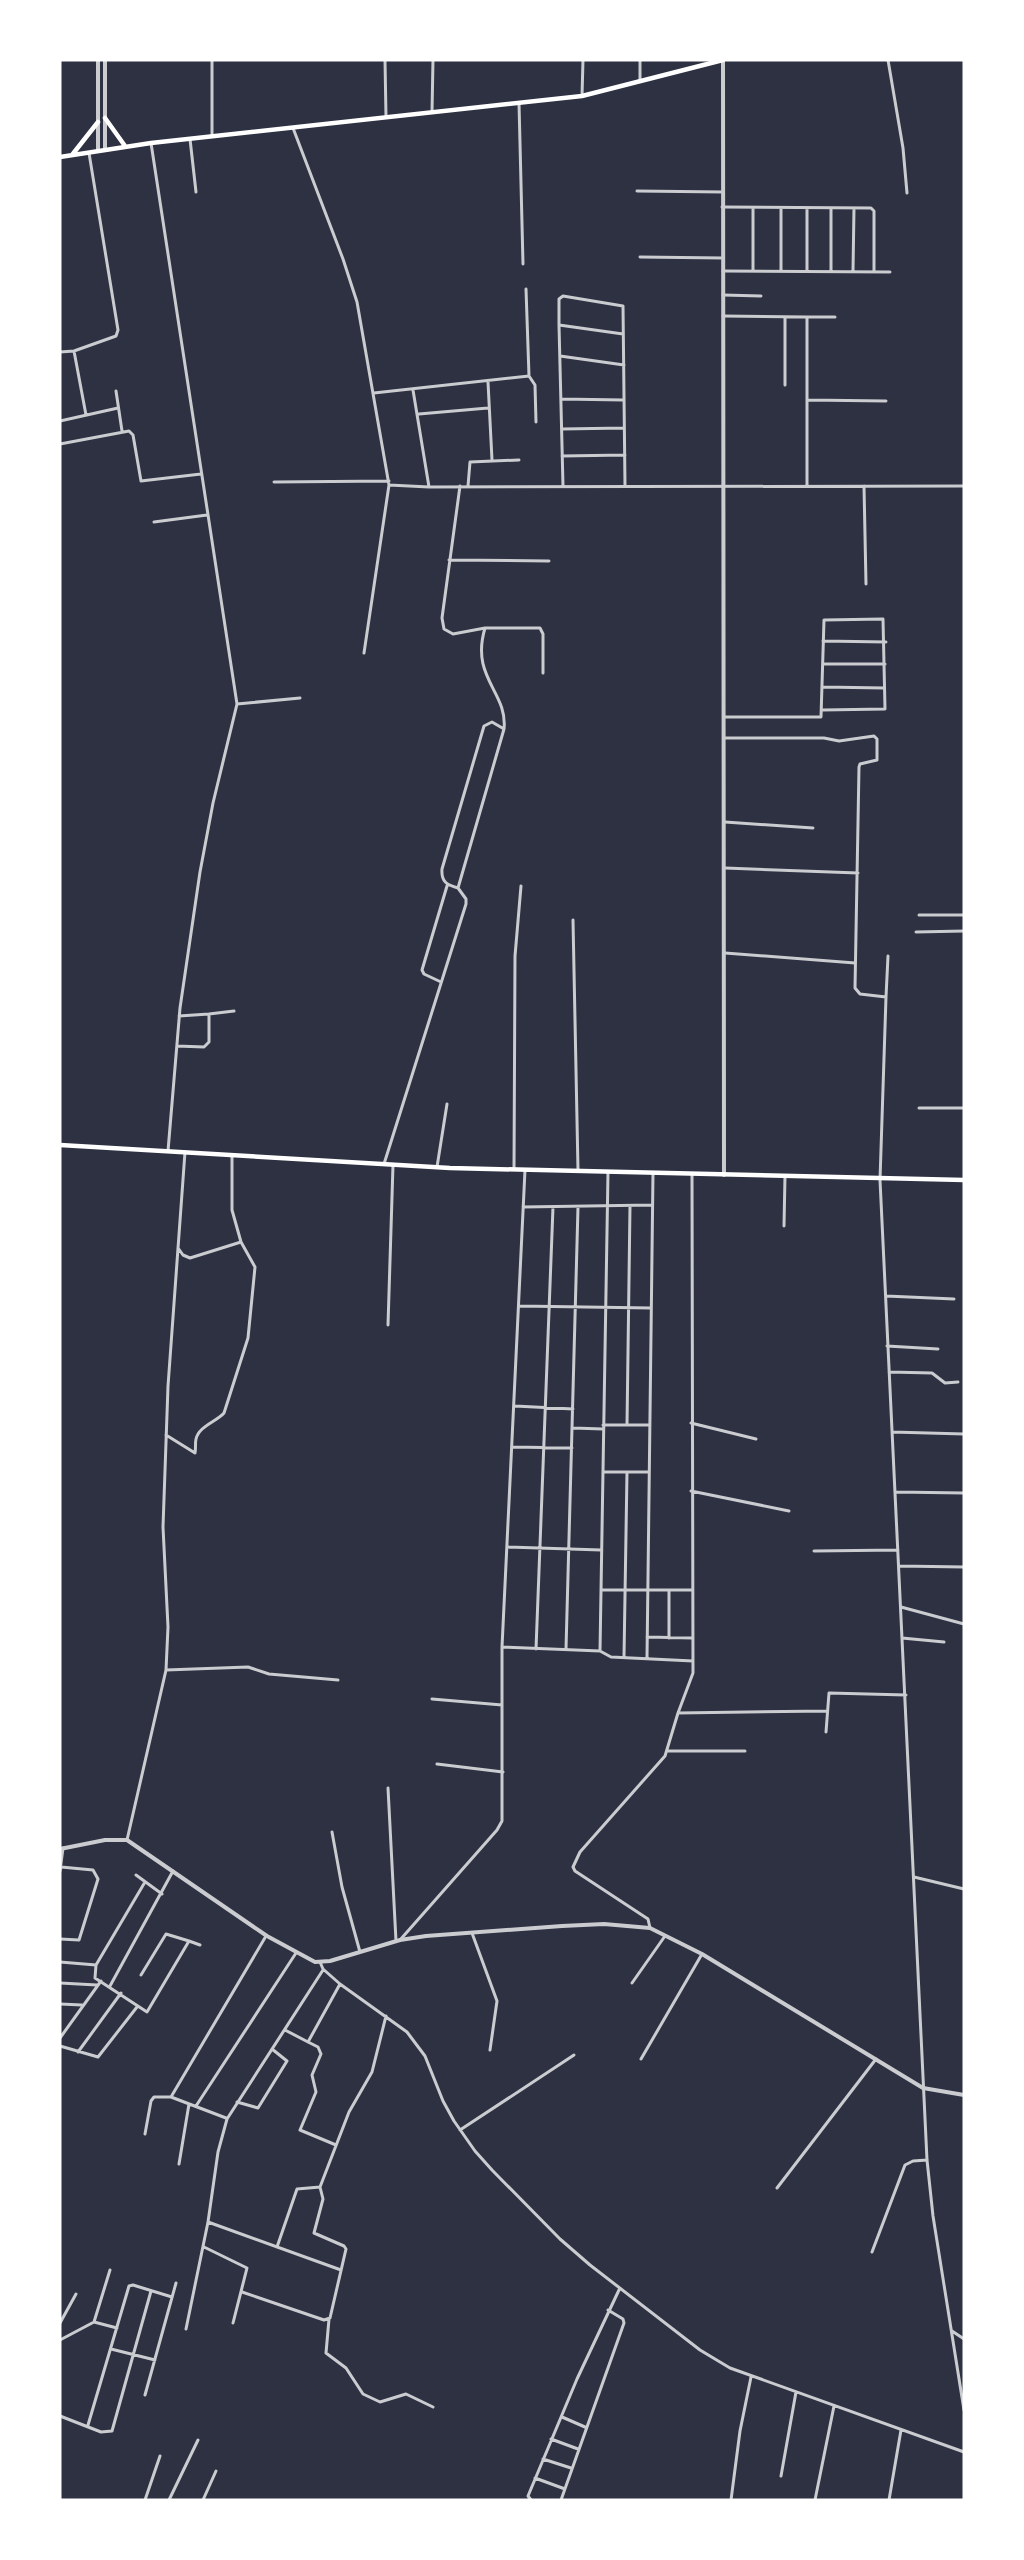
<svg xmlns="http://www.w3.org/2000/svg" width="1024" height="2560" font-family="Manrope,sans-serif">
<rect width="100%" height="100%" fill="#2d3142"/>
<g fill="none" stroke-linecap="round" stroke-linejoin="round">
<path stroke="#caccd0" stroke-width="3" d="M212 60V136
M385 60 386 117
M640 60V80
M888 60 903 148 907 193
M582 96 583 60
M519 103 523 264
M432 112 433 60
M293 128 343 259 357 302 389 485 364 653
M190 139 196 192
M151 143 237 704 213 803 200 872 180 1008 168 1151
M637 191 723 192
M722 207 871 208 874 211V271
M753 208V271
M781 209V270
M807 209V271
M831 209V271
M640 257 723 258
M723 271 890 272
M853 271 854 208
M723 295 761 296
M723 316 807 317V486
M785 317V385
M807 317H835
M559 325 623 334
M74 351 86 415
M60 352 74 351 116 336 118 330 89 153
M560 356 624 365
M529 376 535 385 536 422
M488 382 492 460
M413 390 429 487
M116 391 122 431
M374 393 529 376 526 289
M561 399 623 400
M808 400 886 401
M419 414 488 408
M60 421 118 408
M562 429 624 428
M60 444 129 431 133 435 141 481 201 474
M562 456 625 455
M274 482 389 481
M389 485 429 487 964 486
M460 486 442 618 444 629 453 634 485 628H540L543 634V673
M468 486 470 462 519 460
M563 486 559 325V299L563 296 623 306 625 486
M864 486 866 584
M154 522 207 515
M449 560 549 561
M823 641 886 642
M823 664H885
M823 687 884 688
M237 704 300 698
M725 717H821L824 620 883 619 885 709 823 710
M725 738H824L839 741 874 736 877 739V760L860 764 859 767 855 988 860 994 886 997 880 1180 927 2160 933 2216 964 2410
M725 822 813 828
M725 868 858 873
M458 888C447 885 441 882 442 869L484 726 492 722 504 729
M919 915H964
M573 920 578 1170
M916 932 964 931
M725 953 855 963
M441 982 424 974 422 970 447 886
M886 997 888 956
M209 1014 234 1011
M177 1046 204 1047 209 1042V1014L179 1016
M919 1108H964
M384 1164 466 904V899L458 888 504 729C508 692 470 678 485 628
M437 1167 447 1104
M514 1169 515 956 521 886
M523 1207 652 1205
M784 1226 785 1176
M178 1248 183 1255 190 1258 241 1242
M886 1296 954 1299
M519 1306 651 1308
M388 1325 393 1165
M887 1346 938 1349
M889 1372 932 1373 945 1383 958 1382
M515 1406 573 1409
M691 1423 756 1439
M603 1425H650
M627 1425 630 1206
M573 1428 603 1429
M892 1432 964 1434
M166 1435 195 1453C196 1448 195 1443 196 1439 199 1426 216 1422 224 1413L248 1338 255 1267 241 1242 232 1210V1155
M513 1447 572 1448
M603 1472H649
M691 1491 789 1511
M895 1492 964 1493
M507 1547 601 1550
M814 1551 898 1550
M899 1566 964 1567
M601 1590H692
M901 1607 964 1624
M647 1637 692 1638
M669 1638V1590
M902 1638 944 1642
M502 1647 600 1651 611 1657 693 1661
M536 1649 553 1207
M566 1649 578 1207
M600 1651 608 1172
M624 1657 627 1472
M647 1658 653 1173
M166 1670 248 1667 269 1674 338 1680
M432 1699 502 1705
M678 1713 827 1711
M826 1732 829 1693 906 1695
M667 1751H745
M437 1764 503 1772
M388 1788 396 1941
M332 1832 342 1887 360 1952
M127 1840 166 1670 168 1627 163 1527 168 1386 185 1152
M60 1871 63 1848
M136 1875 162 1894
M914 1877 964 1889
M650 1928 648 1919 575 1871 573 1867 580 1852 665 1756 678 1713 693 1673 692 1174
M472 1933 497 2001 490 2050
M60 1939 79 1940 98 1879 93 1870 61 1867
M400 1940 497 1830 502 1821V1647L525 1170
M60 1962 96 1965 145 1882
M320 1962 323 1969 340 1984 407 2032 425 2056 443 2101 454 2121 475 2151 492 2170 560 2239 590 2265 700 2350 730 2368 964 2452
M96 1965 95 1978 147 2012 189 1941 200 1945
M323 1970 227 2119 218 2152 208 2222 341 2270
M141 1975 166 1934 189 1941
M60 1983 97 1985
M632 1983 665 1936
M110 1986 173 1871
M60 2004 82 2005
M285 2030 308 2042 340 1984
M60 2038 101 1981
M308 2042 318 2047 321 2054 312 2075 316 2092 300 2130 336 2145
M60 2046 98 2057 137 2007
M78 2052 121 1993
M641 2059 702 1954
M171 2097 266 1936
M237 2102 258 2108 287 2061 272 2049
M196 2106 296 1953
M460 2130 574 2055
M145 2134 151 2101 154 2097H171L226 2118
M179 2164 189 2104
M777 2188 876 2059
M204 2247 247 2268 233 2323
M277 2247 297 2189 320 2187
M872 2252 905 2165 913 2161 927 2160
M242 2292 324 2320 330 2318 346 2249 344 2246 314 2233 323 2199 320 2187 349 2112 372 2072 386 2016
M329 2319 326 2353 346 2368 363 2394 380 2402 406 2394 433 2407
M94 2322 117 2328
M60 2323 76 2294
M186 2329 208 2222
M952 2331 964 2339
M60 2340 94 2322 110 2270
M111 2349 155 2360
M145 2395 176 2283
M60 2416 101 2432 112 2431 151 2291
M562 2417 585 2427
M88 2425 129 2286 133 2285 172 2297
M551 2439 578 2449
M543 2459 571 2468
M781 2476 796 2392
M535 2478 565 2489
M145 2500 160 2456
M169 2500 198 2440
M203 2500 216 2471
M531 2500 528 2496 577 2379 619 2290
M561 2500 624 2323 623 2319 608 2310
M731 2500 740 2431 751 2377
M815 2500 834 2406
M889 2500 901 2430"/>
<path stroke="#caccd0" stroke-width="4" d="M105 60V149
M723 60 724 1175
M98 150V60
M60 1849 105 1840H127L267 1936 315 1962 330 1961 400 1940 426 1936 562 1926 604 1924 650 1928 702 1954 923 2088 964 2095"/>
<path stroke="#fff" stroke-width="4.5" d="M105 118 125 146
M72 155 98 122
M60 157 151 143 582 96 723 60
M60 1145 450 1168 964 1180"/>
</g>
<rect width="1024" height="2560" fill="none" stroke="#ffffff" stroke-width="123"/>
</svg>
